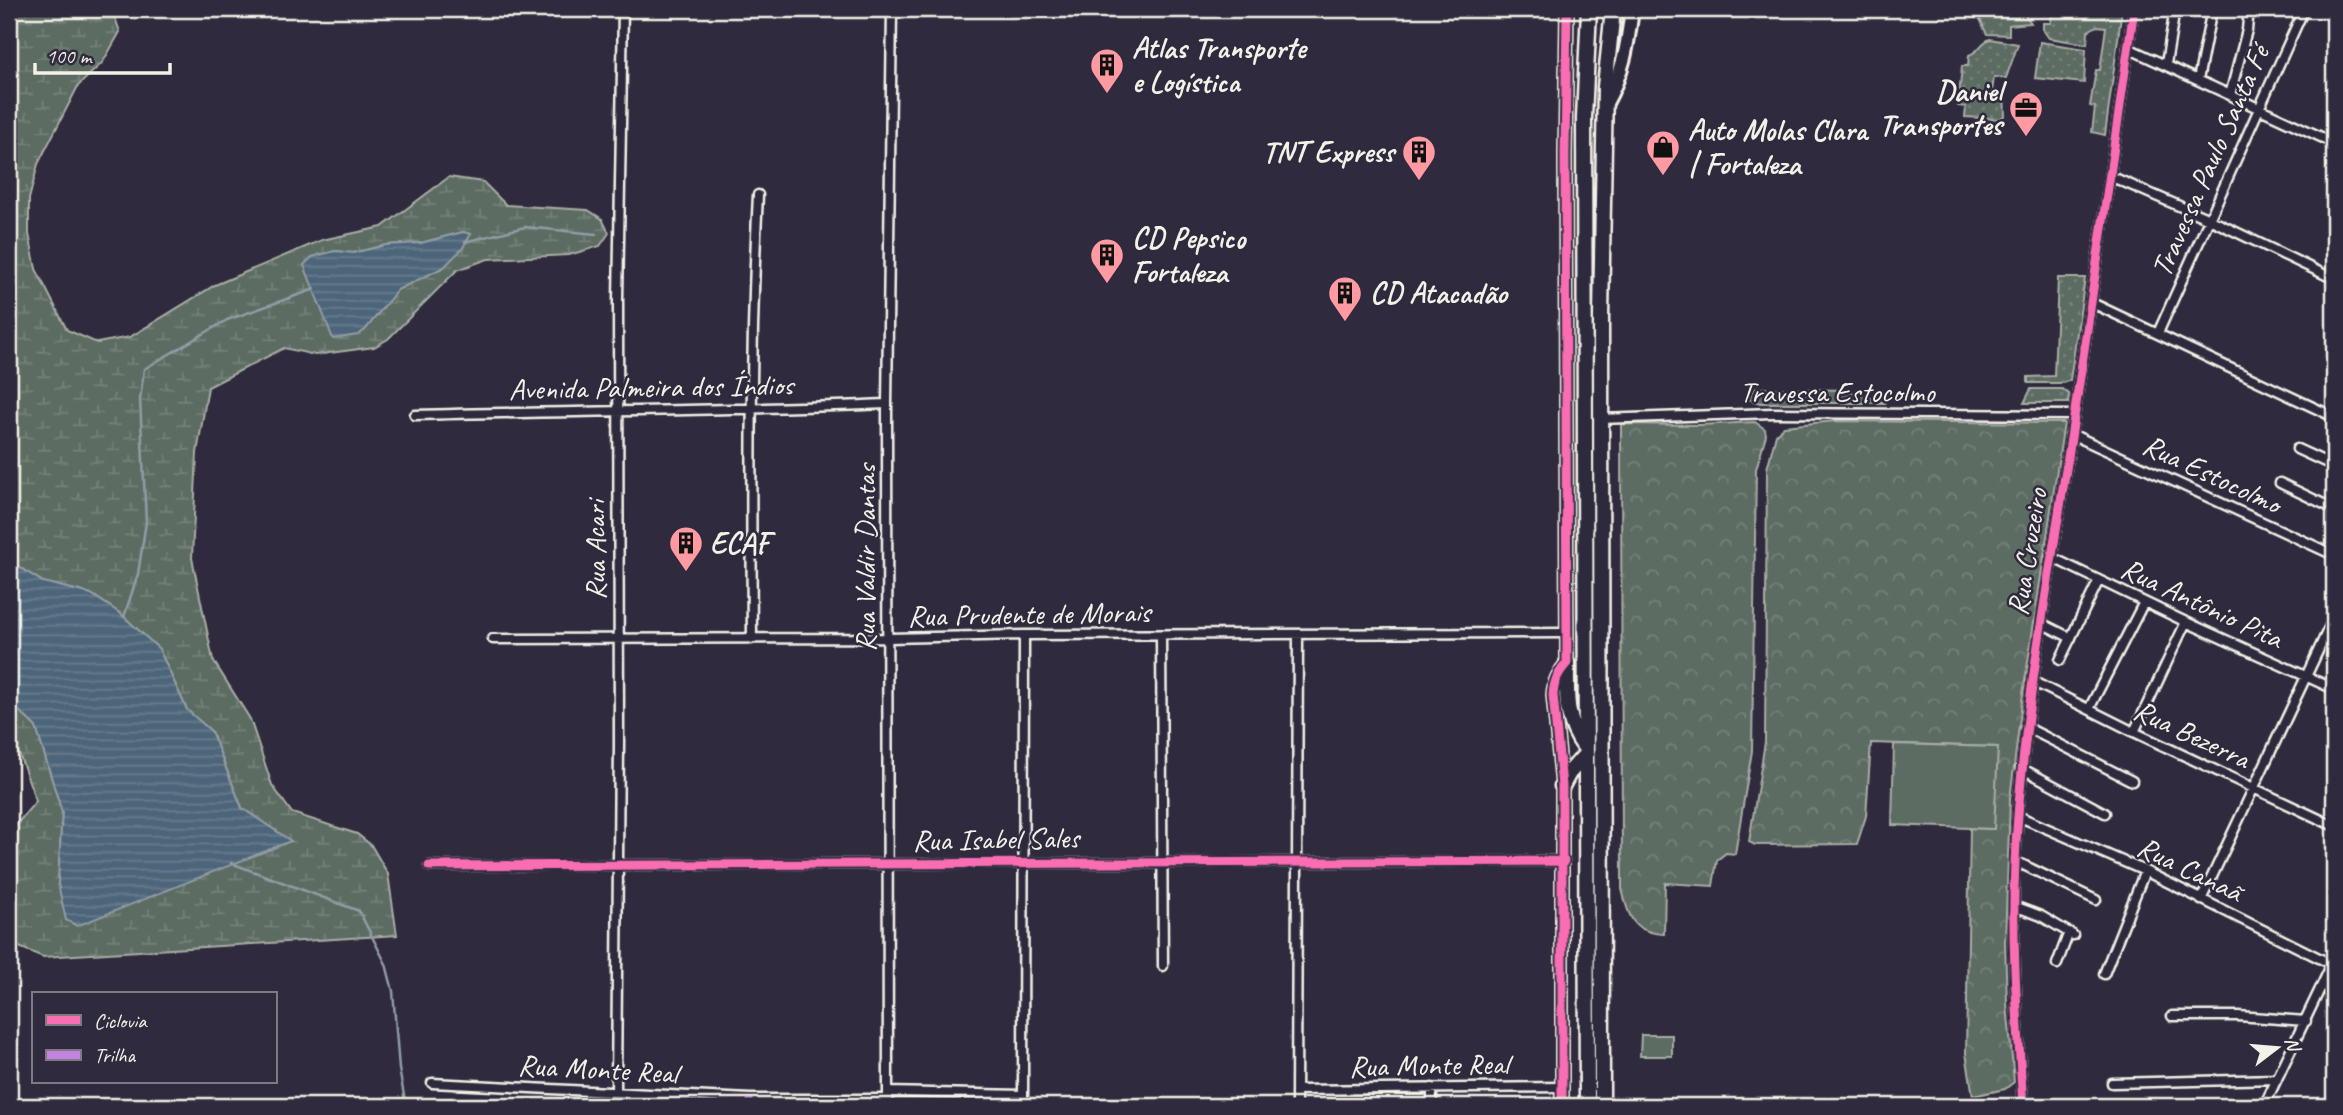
<svg xmlns="http://www.w3.org/2000/svg" width="2343" height="1115" font-family="Caveat,sans-serif">
<defs>
<pattern id="grass-dots" width="8" height="8" patternUnits="userSpaceOnUse" patternTransform="scale(1.75)"><rect width="8" height="8" fill="#5d6c62"/><path d="M2 2h.1M6 6h.1" fill="none" stroke="#758178" stroke-width="1.8" stroke-linecap="round"/></pattern>
<pattern id="forest-crowns" width="20" height="18" patternUnits="userSpaceOnUse" patternTransform="scale(1.75)"><rect width="20" height="18" fill="#5d6c62"/><path d="M2 6a3 3 0 1 1 6 0M12 15a3 3 0 1 1 6 0" fill="none" stroke="#758178"/></pattern>
<pattern id="wetland-marsh" width="20" height="14" patternUnits="userSpaceOnUse" patternTransform="scale(1.75)"><rect width="20" height="14" fill="#5d6c62"/><path d="M1 5h8M5 5V1M11 12h8M15 12V8" fill="none" stroke="#758178"/></pattern>
<pattern id="water-rules" width="6" height="5" patternUnits="userSpaceOnUse" patternTransform="scale(1.75)"><rect width="6" height="5" fill="#4e657a"/><path d="M0 2.5h6" fill="none" stroke="#687c8d"/></pattern>
</defs>
<rect width="100%" height="100%" fill="#2f2a3d"/>
<filter id="ink" filterUnits="userSpaceOnUse"><feTurbulence type="fractalNoise" baseFrequency=".0143" numOctaves="2"/><feDisplacementMap in="SourceGraphic" scale="14" xChannelSelector="R" yChannelSelector="G"/><feConvolveMatrix kernelMatrix="1 2 1 2 8 2 1 2 1" color-interpolation-filters="sRGB"/></filter>
<g filter="url(#ink)">
<path fill="url(#grass-dots)" stroke="#a8aea5" stroke-width="2" d="M1967 9H2021L2031 23 2009 25V35L1987 34C1979 22 1984 14 1967 12Z
M2052 9H2122L2105 135 2092 132 2095 107 2090 106 2096 70H2100L2106 27 2097 26 2088 31 2087 44 2049 38 2043 30V23H2051Z
M1990 39 2018 44 2006 78 1994 77 1992 92 2004 94 2005 115 2000 119 1965 117 1966 107 1958 106 1962 66H1968L1969 55C1979 52 1981 42 1990 39Z
M2040 42 2086 49 2084 83 2035 78Z
M2058 278H2085L2070 380 2063 383H2028V377L2054 376Z
M1757 388 1845 390 1886 403H1760L1748 399 1752 391Z
M2031 389H2062L2069 394 2068 403H2024Z"/>
<path fill="url(#forest-crowns)" stroke="#a8aea5" stroke-width="2" d="M1835 421 2064 423 2022 701 2010 799 2005 942 2007 1003 2014 1082 2005 1089 1973 1096 1966 1053 1970 828 1993 829 1997 747 1871 743 1866 816 1857 844 1755 845 1749 842 1765 742 1767 469 1776 434 1784 426Z
M1755 422 1765 429 1766 435 1756 469 1752 751 1735 854 1726 853 1717 860 1713 886 1665 883 1664 934C1632 932 1629 917 1622 889L1621 424 1699 425Z"/>
<path fill="url(#wetland-marsh)" stroke="#a8aea5" stroke-width="2" fill-rule="evenodd" d="M9 9H112L120 32 103 62 78 86 38 164 29 199V234L36 269 67 330 97 343 130 337 215 285 322 240 382 227 449 177 483 182 506 205 588 210 602 219 609 233 600 246 569 255 488 259 457 270 388 339 374 347 315 355 284 348 208 387 197 453 192 558 213 660 250 719 272 785 292 813 357 834 371 845 388 874 397 935 43 957 19 947 9 927V840L15 826 36 801 9 726V701L36 727 62 812 58 884 290 841 242 808 211 731 187 710 159 649 121 614 91 594 43 582 9 561ZM463 232 444 267 397 290 365 330 335 251 353 253 386 245 421 243Z"/>
<path fill="#5d6c62" stroke="#a8aea5" stroke-width="2" d="M1894 744 1998 747 1994 829 1892 825Z
M1641 1035H1672V1056H1640Z"/>
<path fill="url(#water-rules)" stroke="#909da6" stroke-width="2" d="M463 232 471 234 462 249 444 267 397 290 365 330 358 335 333 339 304 265 312 257 335 251 353 253 386 245 421 243Z
M9 561 43 582 91 594 121 614 159 649 187 710 211 731 242 808 291 841 77 926 66 920 58 884 62 812 36 727 9 701Z"/>
<g fill="none" stroke-linecap="round" stroke-linejoin="round">
<path stroke="#909da6" stroke-width="2.5" d="M465 242 525 227 596 234
M124 617 138 574 146 522 140 399 144 369 227 320 315 289
M231 863 359 911 386 964 393 991 399 1069 406 1106"/>
<g stroke="#f4f1e8" stroke-width="13">
<path id="street" d="M2328 9 2334 12
M2128 48 2334 143
M2166 64 2175 9
M2198 80 2212 9
M2230 95 2247 30 2249 9
M2110 176 2209 219 2334 279
M2092 303 2334 417
M2158 333 2304 9
M415 415C573 411 730 411 887 404
M1600 419 1772 413 2073 415
M2071 434 2334 555
M2297 449 2334 466
M2280 483 2334 509
M2051 557 2186 622 2334 689
M2041 623 2071 638
M1161 635 1163 966
M493 639 889 638 1024 635 1567 633
M752 639C751 491 750 343 758 195
M2060 660 2099 580
M2032 681 2134 732 2334 826
M2089 709 2144 602
M2026 727 2132 781
M2134 732 2186 622
M2021 768 2105 813
M2018 816 2145 871 2329 963 2330 968 2264 1106
M2015 861 2096 900
M429 866 1564 861
M2201 900 2334 617
M2014 906 2041 916 2073 935
M2057 964 2069 932
M2104 974 2145 871
M2172 1016H2238L2306 1021
M432 1083 750 1099H888
M2112 1083 2277 1079
M1432 1088V1106
M1296 1090 1562 1087
M616 1092 619 743 618 300 623 9
M888 1092 1022 1095
M888 1106 887 404 892 9
M1023 1106 1024 635
M1296 1106 1298 635
M2023 1106C2018 1025 2011 944 2015 862 2022 719 2049 579 2071 438 2093 295 2113 152 2134 9"/>
</g>
<g stroke="#f4f1e8" stroke-width="16">
<path id="secondary" d="M1562 1106V786L1553 695C1554 681 1558 673 1567 663L1565 155 1567 9"/>
</g>
<g stroke="#f4f1e8" stroke-width="18">
<path id="primary" d="M1605 105C1624 70 1627 48 1632 9"/>
</g>
<g stroke="#f4f1e8" stroke-width="19">
<path id="highway" d="M1567 663C1567 697 1564 719 1585 748
M1562 786 1569 773 1585 755
M1587 1106 1584 118 1589 9
M1602 1106 1601 317 1605 87 1613 9"/>
</g>
<use href="#street" stroke="#2f2a3d" stroke-width="8"/>
<use href="#secondary" stroke="#2f2a3d" stroke-width="10"/>
<use href="#primary" stroke="#2f2a3d" stroke-width="12"/>
<use href="#highway" stroke="#2f2a3d" stroke-width="14"/>
<path stroke="#c483df" stroke-width="7" stroke-dasharray="14 7" stroke-linecap="butt" d="M750 1099V1106"/>
<g stroke="#2f2a3d" stroke-width="13">
<path id="cycleway" d="M429 866 1564 861
M1562 1106V786L1553 695C1554 681 1558 673 1567 663L1565 155 1567 9
M2023 1106C2018 1025 2011 944 2015 862 2022 719 2049 579 2071 438 2093 295 2113 152 2134 9"/>
</g>
<use href="#cycleway" stroke="#f96db3" stroke-width="9"/>
</g>
</g>
<defs>
<g id="building-pin" transform="scale(1.75)"><path d="M0 17L-7.5 6A9.5 9.5 0 1 1 7.5 6Z" fill="#ff9aa2" stroke="#2f2a3d"/><path d="M-4-6H4V6H1V3H-1V6H-4ZM-2.5-4.3h1.7v1.8h-1.7ZM.8-4.3h1.7v1.8H.8ZM-2.5-1h1.7V.8h-1.7ZM.8-1h1.7V.8H.8Z" fill="#111"/></g>
<g id="office-pin" transform="scale(1.75)"><path d="M0 17L-7.5 6A9.5 9.5 0 1 1 7.5 6Z" fill="#ff9aa2" stroke="#2f2a3d"/><path d="M-6-3h4V-5.5h4V-3h4V5H-6ZM-1-4.5V-3h2v-1.5ZM-6 0V1H6V0Z" fill="#111"/></g>
<g id="shop-pin" transform="scale(1.75)"><path d="M0 17L-7.5 6A9.5 9.5 0 1 1 7.5 6Z" fill="#ff9aa2" stroke="#2f2a3d"/><path d="M-5-2.5h2.3a2.7 3.5 0 0 1 5.4 0H5L5.5 6h-11ZM-1.5-2.5h3a1.5 2.3 0 0 0-3 0Z" fill="#111"/></g>
</defs>
<g fill-rule="evenodd">
<use href="#building-pin" x="1107" y="65"/>
<use href="#office-pin" x="2026" y="108"/>
<use href="#shop-pin" x="1663" y="147"/>
<use href="#building-pin" x="1419" y="152"/>
<use href="#building-pin" x="1107" y="255"/>
<use href="#building-pin" x="1345" y="293"/>
<use href="#building-pin" x="686" y="543"/>
</g>
<g text-anchor="middle" stroke-width="5" stroke-linejoin="round" paint-order="stroke">
<g font-size="30" font-weight="bold" fill="#f4f1e8" stroke="#2f2a3d" text-anchor="start">
<text x="1132" y="58">Atlas Transporte<tspan x="1132" dy="34">e Logística</tspan></text>
<text x="2002" y="101" text-anchor="end">Daniel<tspan x="2002" dy="34">Transportes</tspan></text>
<text x="1688" y="140">Auto Molas Clara<tspan x="1688" dy="34">| Fortaleza</tspan></text>
<text x="1394" y="162" text-anchor="end">TNT Express</text>
<text x="1132" y="248">CD Pepsico<tspan x="1132" dy="34">Fortaleza</tspan></text>
<text x="1370" y="303">CD Atacadão</text>
<text x="710" y="553">ECAF</text>
</g>
<g font-size="30" fill="#f4f1e8" stroke="#2f2a3d">
<text transform="translate(2210 161) rotate(-66)" y="10">Travessa Paulo Santa Fé</text>
<text transform="translate(651 387) rotate(-1)" y="10">Avenida Palmeira dos Índios</text>
<text x="1837" y="402">Travessa Estocolmo</text>
<text transform="translate(2212 474) rotate(25)" y="10">Rua Estocolmo</text>
<text transform="translate(595 550) rotate(-90)" y="10">Rua Acari</text>
<text transform="translate(2027 552) rotate(-81)" y="10">Rua Cruzeiro</text>
<text transform="translate(865 558) rotate(-90)" y="10">Rua Valdir Dantas</text>
<text transform="translate(2202 603) rotate(25)" y="10">Rua Antônio Pita</text>
<text transform="translate(1029 614) rotate(-1)" y="10">Rua Prudente de Morais</text>
<text transform="translate(2192 734) rotate(25)" y="10">Rua Bezerra</text>
<text transform="translate(996 839) rotate(-1)" y="10">Rua Isabel Sales</text>
<text transform="translate(2190 869) rotate(26)" y="10">Rua Canaã</text>
<text transform="translate(1429 1065) rotate(-1)" y="10">Rua Monte Real</text>
<text transform="translate(598 1069) rotate(3)" y="10">Rua Monte Real</text>
</g>
</g>
<rect width="2343" height="1115" fill="none" stroke="#2f2a3d" stroke-width="35"/>
<rect x="18" y="18" width="2308" height="1080" fill="none" stroke="#f4f1e8" stroke-width="2.5" filter="url(#ink)"/>
<rect x="32" y="992" width="245" height="91" fill="#2f2a3d" stroke="#7e7a81" stroke-width="2"/>
<rect x="46" y="1015" width="35" height="10" fill="#f96db3" stroke="#7e7a81" stroke-width="2"/>
<text x="94" y="1028" font-size="21" fill="#f4f1e8">Ciclovia</text>
<rect x="46" y="1050" width="35" height="10" fill="#c483df" stroke="#7e7a81" stroke-width="2"/>
<text x="94" y="1062" font-size="21" fill="#f4f1e8">Trilha</text>
<g transform="translate(2277 1048) rotate(74)" stroke="#2f2a3d" stroke-width="5" paint-order="stroke">
<path d="M0-5L12 26L0 18L-12 26Z" fill="#f4f1e8"/>
<text y="-10" font-size="19" font-weight="bold" text-anchor="middle" fill="#f4f1e8">N</text>
</g>
<path d="M35 63v10h135v-10" fill="none" stroke="#f4f1e8" stroke-width="3.5"/>
<text x="46" y="63" font-size="21" fill="#f4f1e8" stroke="#2f2a3d" stroke-width="5" paint-order="stroke">100 m</text>
</svg>
